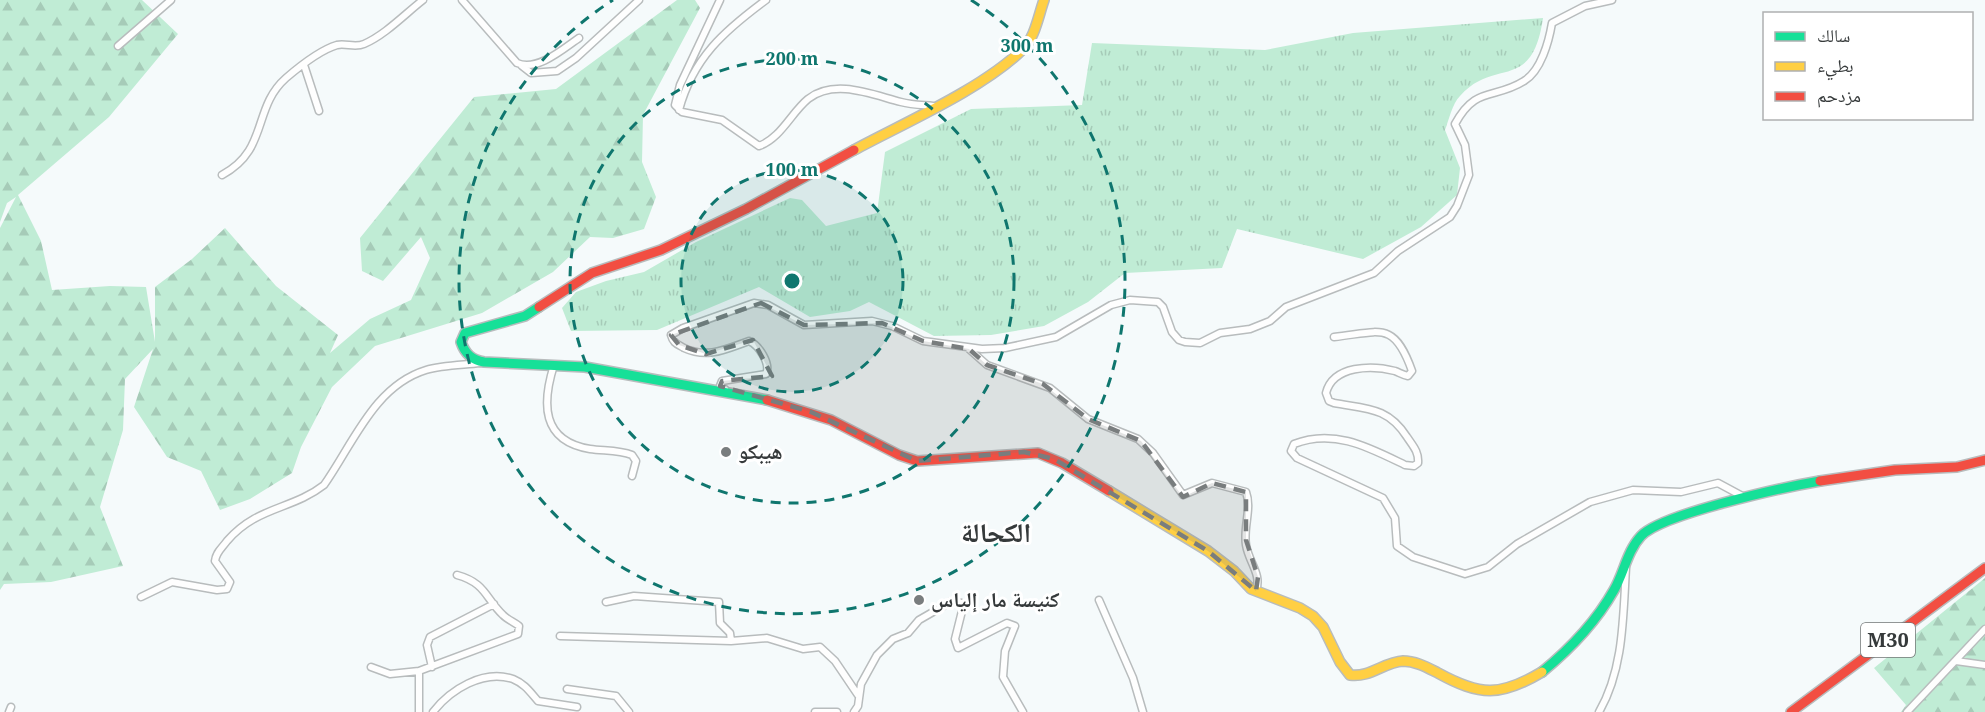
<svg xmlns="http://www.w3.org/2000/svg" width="1985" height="712" font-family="'Noto Serif','Noto Naskh Arabic',serif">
<defs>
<pattern id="grass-tufts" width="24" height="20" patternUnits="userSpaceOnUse" patternTransform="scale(1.5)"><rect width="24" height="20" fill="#c0ecd5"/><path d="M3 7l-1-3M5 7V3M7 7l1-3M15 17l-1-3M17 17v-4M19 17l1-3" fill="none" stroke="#a6cbb8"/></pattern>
<pattern id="forest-firs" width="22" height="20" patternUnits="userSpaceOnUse" patternTransform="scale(1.5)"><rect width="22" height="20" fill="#c0ecd5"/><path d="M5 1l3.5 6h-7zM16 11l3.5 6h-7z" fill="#a6cbb8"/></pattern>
</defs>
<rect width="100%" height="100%" fill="#f5fafb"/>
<path fill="url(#grass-tufts)" d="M1543 18C1532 94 1495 56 1460 96 1452 104 1449 120 1445 130L1460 168 1457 195 1421 227 1363 259 1237 229 1222 268 1125 273 1088 302 1044 326 991 335 934 336 869 302 850 311 810 317 759 287 657 330 571 331 562 308 576 292 606 281 644 272 696 242 790 198 802 200 826 226 877 213 885 152 971 109 1082 105 1092 43 1265 50 1353 33Z"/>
<path fill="url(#forest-firs)" d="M0 0H142L178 34 109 117 18 195 41 241 52 290 110 286 146 287 155 342V287L192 259 225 228 276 286 338 335 330 353 370 319 411 300 430 258 421 237 383 281 362 271 360 238 474 97 556 89 677 0H695L700 8 643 115 642 162 656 197 644 229 613 238 590 237 553 272 482 313 375 346 332 387 301 447 292 473 250 499 220 510 201 471 167 457 134 407 153 349 125 379 123 430 100 507 123 566 51 582 4 584 0 590V228L16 197 7 203 0 222Z
M1985 578V712H1901L1906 705 1874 668Z"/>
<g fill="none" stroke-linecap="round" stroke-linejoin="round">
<g stroke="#b8bcbd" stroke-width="9">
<path id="street" d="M462 0 517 63C537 72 563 49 579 38
M720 0 680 85 675 105 682 112 722 120 759 146C781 138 791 113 808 99 835 78 873 95 901 102 912 105 923 105 933 106
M118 46 171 0
M304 65 319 111
M522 66 531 73 557 71 576 58 639 0
M679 110C693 58 724 31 766 0
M222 175C269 150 252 108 286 78 300 66 320 50 337 45 346 43 355 48 364 44 385 35 405 14 423 0
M1334 337C1380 332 1394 320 1412 371L1408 376C1403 375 1400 373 1395 371 1372 365 1333 365 1326 393L1329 401 1334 403C1367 409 1388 407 1407 437 1413 446 1419 452 1418 463L1414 466 1405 465C1370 448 1334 428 1294 444L1291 451 1297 458 1383 498 1395 518 1397 546 1413 557 1465 574 1488 567 1517 544 1590 502 1633 490 1681 492 1718 483 1744 497
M969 349 987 365 1050 388 1088 419 1138 439 1153 453 1183 495 1212 483 1246 492C1252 508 1243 528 1246 545 1249 563 1262 574 1256 591
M554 365C542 403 541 441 590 449 604 451 619 450 632 455L636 461 632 476
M725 389 720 386 722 381 766 374C771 364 759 345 749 341 726 349 708 359 684 348 677 344 673 343 671 335L683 328 754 303 768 305 804 325 872 321 892 326 923 341 982 349 1005 348 1056 337 1111 305 1130 300 1158 302 1163 307 1172 332 1179 340 1185 342 1200 343 1220 333 1250 329 1270 321 1286 307 1374 273 1398 251 1450 217 1457 206 1469 175 1465 145 1455 124C1476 85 1494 100 1524 81 1541 71 1549 41 1552 23L1585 6 1612 0
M141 597 172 582 217 590 227 589 230 582 215 561C216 552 222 548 227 541 257 506 292 510 324 485 353 444 374 386 426 370 442 365 463 365 480 363
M1099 600 1133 678 1143 712
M606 602 634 596 719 602 720 623 730 633 731 641
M560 636 731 641 767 638 803 649 820 647 835 661 858 695
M1956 661 1985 665
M371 667 390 674 419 671 518 634 519 626C514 622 508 620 503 615 485 598 486 583 457 575
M432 667 427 645 430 637 494 604
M567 689 616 696 629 712
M9 712 11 707
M419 712V671
M433 712C450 690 483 669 513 679 525 684 530 692 538 701L577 707
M815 712H837
M854 712 858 706 861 684 877 655 893 639 908 633 919 620 952 601 961 603 963 607 955 639 958 648 1007 623 1015 626 1005 651 1003 677 1023 712
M1599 712C1624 669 1623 616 1626 568
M1907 712 1985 629"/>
</g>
<g stroke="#b8bcbd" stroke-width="12">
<path id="fast" d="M539 307 525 316 465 333 461 342C465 354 472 360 484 362L585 367 767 400
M1542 672C1570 649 1596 622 1614 590 1624 573 1627 551 1641 536 1661 514 1785 487 1820 481"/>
</g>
<g stroke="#b8bcbd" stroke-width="12">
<path id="slow" d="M854 150C904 123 982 89 1022 50 1035 38 1038 17 1044 0
M1109 491 1208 551 1234 571 1251 589 1300 608 1313 616 1323 627 1340 662 1350 675C1370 678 1384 662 1403 661 1416 661 1428 668 1438 673 1480 696 1500 697 1542 672"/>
</g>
<g stroke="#b8bcbd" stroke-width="12">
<path id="jam" d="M539 307 592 273 661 250 746 209 854 150
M767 400 831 420 899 455 917 461 1038 453 1062 463 1109 491
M1820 481 1895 470 1957 467 1985 460
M1791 712 1985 568"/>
</g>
<use href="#street" stroke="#fefefe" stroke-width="6"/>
<use href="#fast" stroke="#16e098" stroke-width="9"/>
<use href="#slow" stroke="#ffcf43" stroke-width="9"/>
<use href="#jam" stroke="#f24e42" stroke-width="9"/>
</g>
<path fill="#797d7e" fill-opacity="0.2" stroke="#797d7e" stroke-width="4.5" stroke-dasharray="12 8" stroke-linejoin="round" d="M761 303 804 325 882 323 923 341 969 349 987 365 1043 384 1088 419 1141 441 1183 497 1212 483 1246 492V540L1258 577 1256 591 1208 551 1054 459 1024 452 917 461 811 412 720 386 722 381 772 376 753 340 706 354 679 345 671 335Z"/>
<circle cx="792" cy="281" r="111" fill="#0f766e" fill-opacity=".12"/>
<g fill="none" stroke="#0f766e" stroke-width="3" stroke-dasharray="10 8">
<circle cx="792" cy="281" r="111"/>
<circle cx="792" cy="281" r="222"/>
<path d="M971 0A333 333 0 1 1 613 0"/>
</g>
<g fill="#797d7e" stroke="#fff" stroke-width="2">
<circle cx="726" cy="452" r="6"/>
<circle cx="919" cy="600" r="6"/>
</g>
<g text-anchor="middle" stroke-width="6" stroke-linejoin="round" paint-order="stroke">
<rect fill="#fff" stroke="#727576" stroke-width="1.5" x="1861" y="623" width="54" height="34" rx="4.5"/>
<g font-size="20" font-weight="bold" fill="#363a3b">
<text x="1888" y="647">M30</text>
</g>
<g font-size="21" font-weight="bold" fill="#363a3b" stroke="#fff" text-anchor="start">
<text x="738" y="459">هيبكو</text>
<text x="931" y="607">كنيسة مار إلياس</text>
</g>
<g font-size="27" font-weight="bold" fill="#363a3b" stroke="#fff">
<text x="996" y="542">الكحالة</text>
</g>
</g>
<circle cx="792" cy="281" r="9" fill="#0f766e" stroke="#fff" stroke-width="3"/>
<g font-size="18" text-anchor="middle" font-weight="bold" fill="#0f766e" stroke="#fff" stroke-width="6" stroke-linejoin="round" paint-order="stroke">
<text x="1027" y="52">300 m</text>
<text x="792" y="65">200 m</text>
<text x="792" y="176">100 m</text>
</g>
<rect x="1763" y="12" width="210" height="108" fill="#ffffff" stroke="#afb0b1" stroke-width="1.5"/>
<rect x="1775" y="32" width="30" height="9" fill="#16e098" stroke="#afb0b1" stroke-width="1.5"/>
<text x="1817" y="42" font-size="18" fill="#363a3b">سالك</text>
<rect x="1775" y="62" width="30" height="9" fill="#ffcf43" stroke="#afb0b1" stroke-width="1.5"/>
<text x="1817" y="72" font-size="18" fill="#363a3b">بطيء</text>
<rect x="1775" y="92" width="30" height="9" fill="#f24e42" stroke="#afb0b1" stroke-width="1.5"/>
<text x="1817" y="102" font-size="18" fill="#363a3b">مزدحم</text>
</svg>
